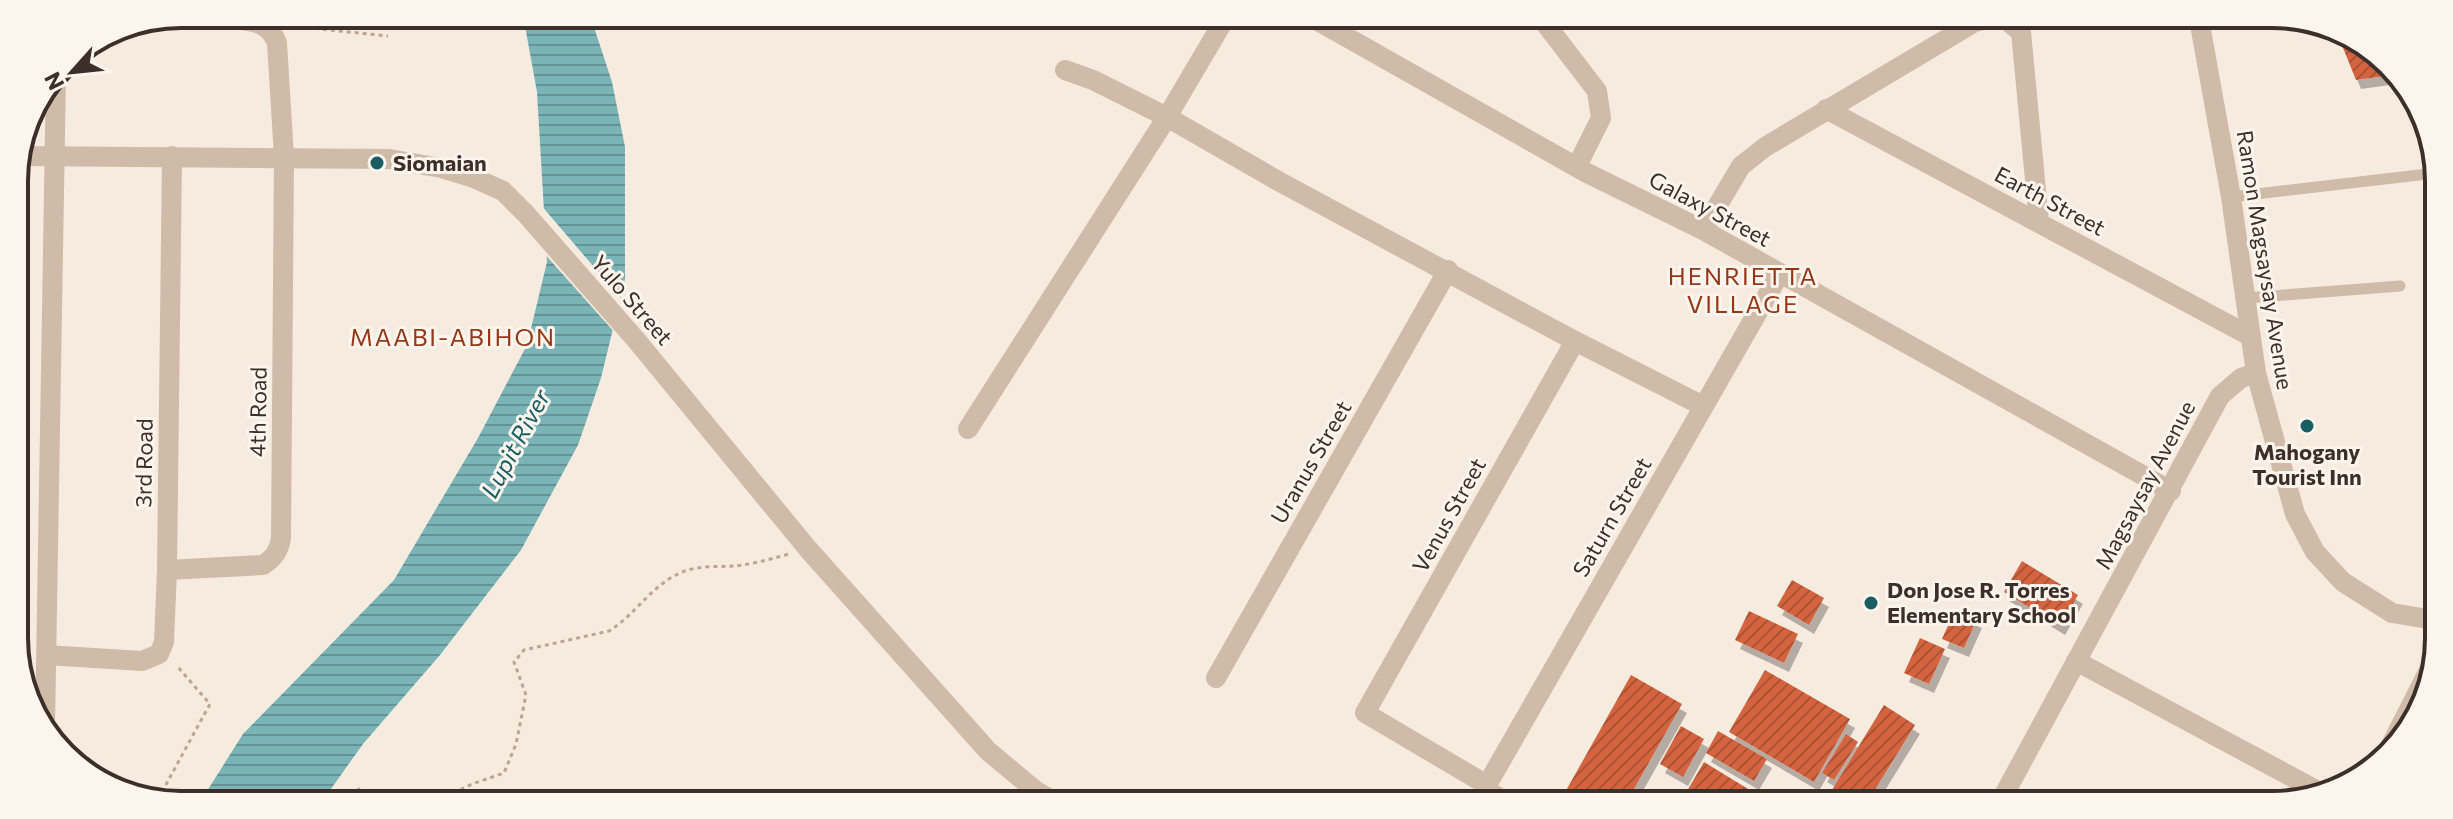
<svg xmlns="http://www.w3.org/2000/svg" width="2453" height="819" font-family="Commissioner,sans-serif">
<defs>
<pattern id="water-rules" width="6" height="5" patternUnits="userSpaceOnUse" patternTransform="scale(2)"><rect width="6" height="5" fill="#7ab4b7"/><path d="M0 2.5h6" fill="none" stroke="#659395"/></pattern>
<pattern id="building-hatch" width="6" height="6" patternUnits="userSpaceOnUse" patternTransform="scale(2)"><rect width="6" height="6" fill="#d4643f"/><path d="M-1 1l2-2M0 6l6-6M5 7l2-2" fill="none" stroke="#ad5335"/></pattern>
<filter id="shadow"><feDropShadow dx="5" dy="9" stdDeviation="0" flood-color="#0004"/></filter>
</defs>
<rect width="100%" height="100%" fill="#f6ebdf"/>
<path fill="url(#water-rules)" d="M523 15H590L612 82 625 147V279L601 378 578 445 521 550 440 655 363 744 323 800 202 799 243 734 394 580 478 438 527 345 547 262 537 92Z"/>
<path fill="#f6ebdf" d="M540 204 624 302 616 334 542 251Z"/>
<path fill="url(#building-hatch)" filter="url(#shadow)" d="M2337 33 2397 70 2399 74 2356 80Z
M2022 561 2078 595 2060 626 2004 592Z
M1792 580 1824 598 1809 625 1777 606Z
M1955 610 1977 619 1964 648 1942 639Z
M1749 611 1798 634 1784 663 1735 640Z
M1920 638 1945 649 1929 684 1904 673Z
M1765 670 1850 719 1814 782 1729 732Z
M1631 675 1682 704 1626 803H1559Z
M1884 705 1915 725 1866 804 1824 803Z
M1681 726 1704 739 1683 777 1660 764Z
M1718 731 1767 759 1754 781 1706 753Z
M1846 734 1858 742 1834 780 1822 773Z
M1704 762 1758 795 1753 803H1680Z"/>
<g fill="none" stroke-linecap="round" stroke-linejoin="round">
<path stroke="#bca592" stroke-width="3" stroke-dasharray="4 4" stroke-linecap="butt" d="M291 26 388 36
M358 788 366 800
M158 799 210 704 176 665
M439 800 472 784 504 773 516 744 526 695 514 662 524 650 609 631C635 615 651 586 680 573 697 565 717 567 735 566 753 564 771 559 789 554"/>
<path stroke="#d0bba9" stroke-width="11" d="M2231 197 2436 173
M2246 298 2400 286
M1487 785 1516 803"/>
<path stroke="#d0bba9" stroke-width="20" d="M166 17 222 18 224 14
M1311 17 1587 173 1703 230 2171 491
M1541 18 1597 91 1601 118 1577 166
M2005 19 2021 32 2039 222
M1065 70 1093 80 1167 117 1280 182 1575 341 1703 406
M1826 109 2250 336
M1703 230 1741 166 1765 147 1975 22 1988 19
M1575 341 1365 713 1487 785 1780 273
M968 429 1167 117 1226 17
M167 570 263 565C274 558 279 551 281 538L284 157 277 43C268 18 245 21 222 18
M46 655 142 661 159 654 164 642 167 570 172 156
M2076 661 2318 791
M1216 678 1448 270
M45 726 56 73
M2389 749 2433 662"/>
<path stroke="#d0bba9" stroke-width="20" d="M2199 19 2231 197 2256 373 2295 514 2315 552 2343 582 2392 613 2434 620
M18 156 389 159 441 168 474 178 503 191 526 214 637 341 808 549 988 751 1036 791 1055 802
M1999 804 2220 396 2241 378 2256 373"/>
</g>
<g fill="#195e64" stroke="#fcf5ed" stroke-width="3">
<circle cx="377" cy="163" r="8"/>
<circle cx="2307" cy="426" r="8"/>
<circle cx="1871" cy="603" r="8"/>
</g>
<g text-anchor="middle" stroke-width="6" stroke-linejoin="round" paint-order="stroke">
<g font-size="22" font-weight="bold" fill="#3c2f29" stroke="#fcf5ed" text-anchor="start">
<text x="393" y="171">Siomaian</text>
<text x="2307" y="460" text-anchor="middle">Mahogany<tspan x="2307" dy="25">Tourist Inn</tspan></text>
<text x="1887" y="598">Don Jose R. Torres<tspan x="1887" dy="25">Elementary School</tspan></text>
</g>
<g font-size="22" fill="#3c2f29" stroke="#fcf5ed">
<text transform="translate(2050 201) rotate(28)" y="8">Earth Street</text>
<text transform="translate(1710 209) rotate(28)" y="8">Galaxy Street</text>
<text transform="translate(2265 260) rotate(81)" y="8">Ramon Magsaysay Avenue</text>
<text transform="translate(632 300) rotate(49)" y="8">Yulo Street</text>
<text transform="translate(258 412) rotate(-89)" y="8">4th Road</text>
<text transform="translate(1311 462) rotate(-60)" y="8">Uranus Street</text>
<text transform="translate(144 463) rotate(-89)" y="8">3rd Road</text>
<text transform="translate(2145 485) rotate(-62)" y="8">Magsaysay Avenue</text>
<text transform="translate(1449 515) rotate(-61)" y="8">Venus Street</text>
<text transform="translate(1612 517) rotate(-60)" y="8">Saturn Street</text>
</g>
<g font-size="24" letter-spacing="2" fill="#963718" stroke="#fcf5ed">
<text x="1743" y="285">HENRIETTA<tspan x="1743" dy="28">VILLAGE</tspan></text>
<text x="453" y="346">MAABI-ABIHON</text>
</g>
<g font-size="24" font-style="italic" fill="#195e64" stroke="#fcf5ed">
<text transform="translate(516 444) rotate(-62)" y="8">Lupit River</text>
</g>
</g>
<path d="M0 0H2453V819H0ZM181 28H2272A153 153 0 0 1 2425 181V638A153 153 0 0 1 2272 791H181A153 153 0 0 1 28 638V181A153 153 0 0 1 181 28Z" fill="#fcf5ed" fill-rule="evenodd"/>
<path fill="none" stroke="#3c2f29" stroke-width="4" d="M181 28H2272A153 153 0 0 1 2425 181V638A153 153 0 0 1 2272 791H181A153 153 0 0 1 28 638V181A153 153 0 0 1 181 28Z"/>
<g transform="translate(72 72) rotate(243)" stroke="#fcf5ed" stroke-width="6" paint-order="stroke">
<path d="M0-6L14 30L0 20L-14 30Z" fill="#3c2f29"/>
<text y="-12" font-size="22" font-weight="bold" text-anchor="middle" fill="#3c2f29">N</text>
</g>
</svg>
